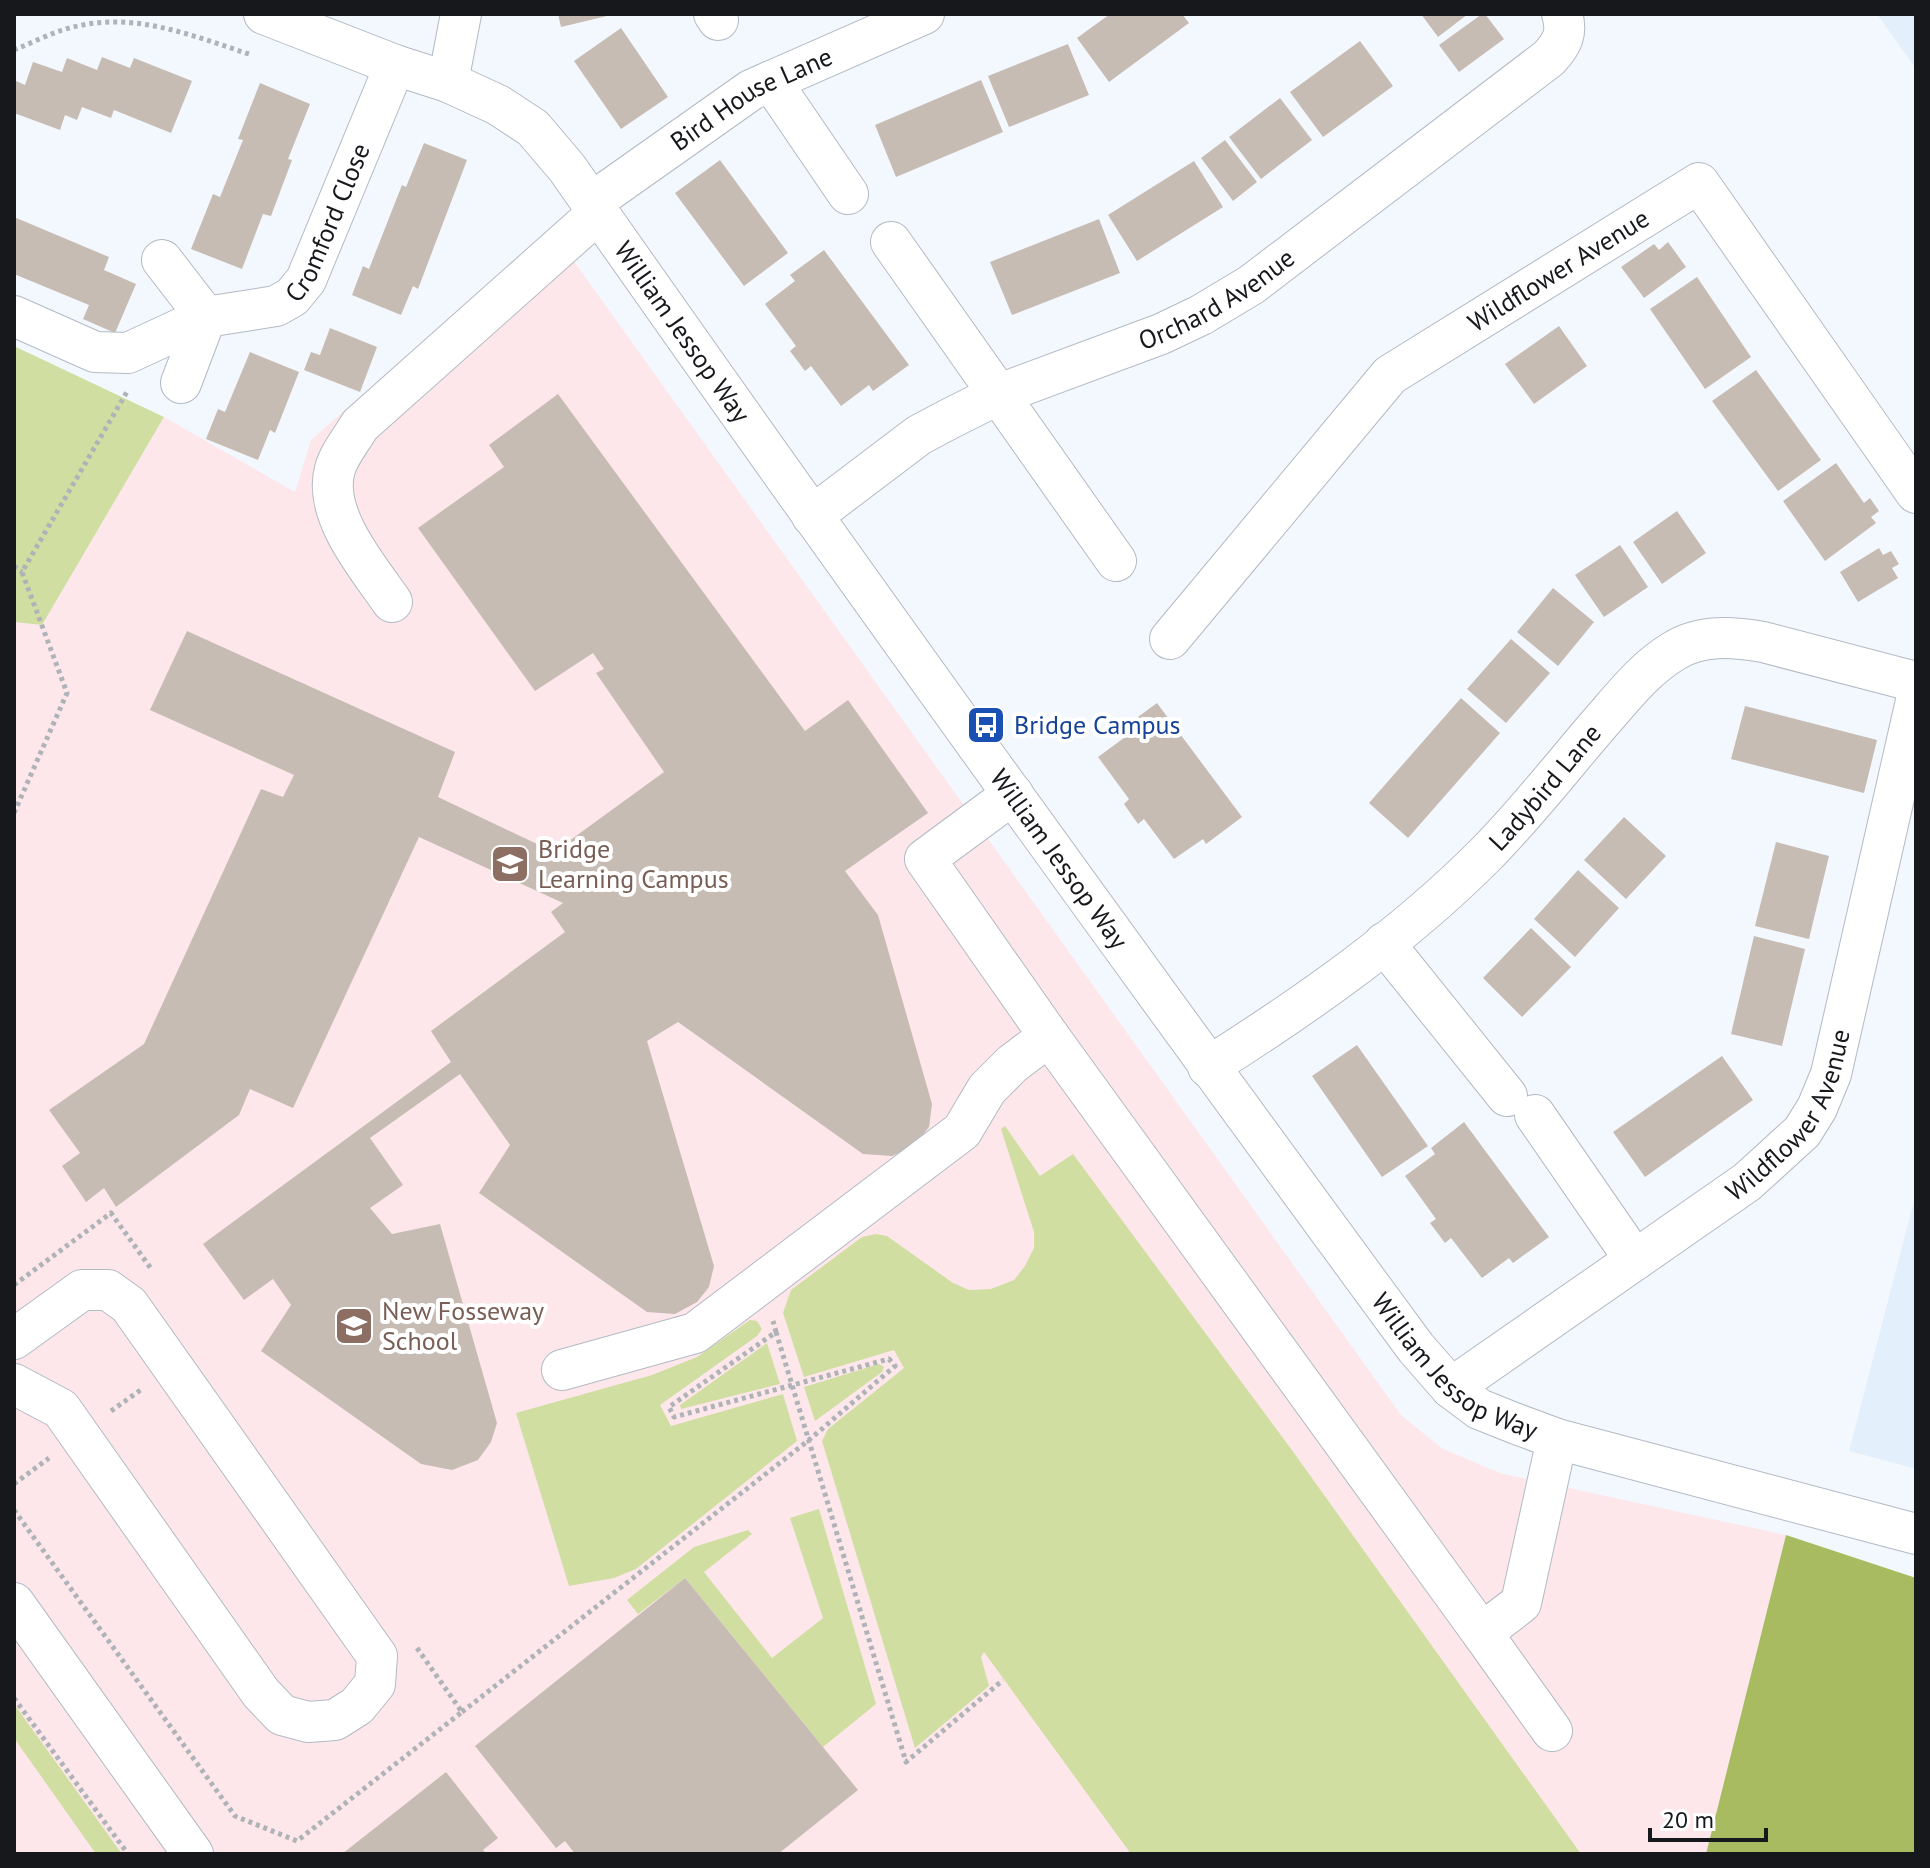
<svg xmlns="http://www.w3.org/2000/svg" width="1930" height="1868" font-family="'PT Sans',sans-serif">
<rect width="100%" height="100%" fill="#f3f8fe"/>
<path fill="#e4effc" d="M1877 14H1916V69Z
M1916 1193V1469L1849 1451Z"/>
<path fill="#fde7eb" d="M550 228 1401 1415 1443 1449 1500 1473 1786 1535 1706 1854H14V622L42 625 164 417 295 492 311 440Z"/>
<path fill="#d0dea2" d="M14 346 164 417 42 625 14 622Z
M1005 1126 1040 1176 1073 1154 1294 1453 1581 1854H1131L984 1652 981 1657 989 1686 915 1748 822 1441 828 1429 904 1368 894 1350 804 1377 783 1313 791 1290 862 1237 876 1234 887 1236 953 1283 969 1290 991 1289 1014 1280 1025 1266 1034 1248V1232L1001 1129Z
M750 1320 757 1321 762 1329 757 1336 660 1405 671 1426 783 1394 797 1441 636 1569 614 1578 569 1586 516 1413 652 1375 697 1357Z
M767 1343 780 1384 681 1409 680 1405Z
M879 1364 884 1367 882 1372 815 1421 804 1387Z
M819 1509 876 1704 823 1747 685 1578 638 1614 627 1600 694 1547 748 1530 752 1534 704 1572 772 1658 823 1618 790 1518Z
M14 1704 122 1854H96L14 1738Z"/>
<path fill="#a9bb60" d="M1786 1535 1916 1578V1854H1706Z"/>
<path fill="#c6bcb4" d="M558 14H611V15L561 27Z
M1110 14H1182L1189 23 1109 82 1077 38Z
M1421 14H1468L1438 37Z
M1482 14H1485L1504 39 1459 72 1439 45Z
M621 28 668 97 621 129 574 61Z
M1360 41 1393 86 1323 137 1290 92Z
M1068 44 1089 95 1009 127 988 76Z
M102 57 130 68 134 58 192 81 171 133 114 110 111 118 82 107 77 120 65 115 60 130 14 113V80L25 85 33 62 62 72 67 58 97 70Z
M981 80 1003 132 896 177 875 125Z
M260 83 310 104 288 159 292 160 271 216 263 214 242 269 191 249 213 194 220 197 243 140 238 139Z
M1280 98 1312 140 1261 179 1229 137Z
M1225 140 1257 182 1233 201 1201 158Z
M424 143 467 160 418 289 413 286 401 315 352 295 363 266 369 269 402 185 406 187Z
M720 160 788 253 744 286 675 193Z
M1194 161 1223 207 1137 261 1108 215Z
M14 217 109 257 104 270 136 284 115 333 83 319 89 305 14 274Z
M1099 219 1120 273 1012 315 990 262Z
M1668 242 1686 267 1644 298 1621 267 1654 244 1659 250Z
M824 250 909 365 873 391 869 385 841 406 811 366 805 371 790 351 796 346 765 304 795 281 790 275Z
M1697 277 1751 357 1705 389 1650 309Z
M1559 326 1587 366 1534 404 1505 364Z
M330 328 377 347 360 392 304 370 311 352 320 355Z
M250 352 299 372 275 433 270 430 258 460 206 439 218 409 225 412Z
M1756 370 1821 460 1778 491 1712 401Z
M558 394 805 731 848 700 928 813 845 871 878 915 932 1104 929 1127 914 1146 892 1156 863 1154 678 1022 647 1041 714 1266 709 1287 697 1302 675 1314 647 1312 479 1193 510 1145 460 1074 370 1138 403 1185 370 1208 392 1234 440 1224 497 1423 491 1442 478 1460 452 1470 421 1464 261 1351 291 1305 273 1279 244 1300 203 1244 451 1062 431 1031 565 932 551 912 563 903 419 837 293 1108 250 1089 239 1115 116 1207 104 1188 86 1202 62 1166 80 1153 49 1110 144 1044 261 789 283 797 294 775 150 710 187 631 455 752 438 797 554 852 664 772 596 673 604 669 593 653 535 691 418 528 504 467 489 445Z
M1836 463 1864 503 1870 498 1879 511 1871 517 1876 523 1825 561 1783 501Z
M1677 511 1706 553 1662 584 1633 542Z
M1620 545 1648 587 1604 617 1575 575Z
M1879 548 1883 555 1891 551 1899 564 1892 568 1898 578 1858 602 1840 572Z
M1553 588 1594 622 1558 666 1517 632Z
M1511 639 1550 673 1506 723 1467 689Z
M1461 698 1500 733 1408 838 1369 803Z
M1157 703 1242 817 1206 844 1203 839 1174 859 1144 819 1138 824 1124 804 1129 799 1098 757 1128 735 1123 728Z
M1745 706 1877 740 1864 793 1731 759Z
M1624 817 1666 856 1626 899 1584 860Z
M1776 842 1829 856 1809 939 1755 926Z
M1578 870 1619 908 1575 957 1534 919Z
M1531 928 1571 967 1522 1017 1483 978Z
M1754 936 1805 949 1782 1046 1731 1034Z
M1357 1045 1428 1146 1382 1177 1312 1076Z
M1722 1056 1753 1100 1645 1177 1613 1132Z
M1464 1122 1549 1237 1513 1263 1509 1258 1482 1278 1451 1238 1445 1243 1430 1223 1436 1219 1405 1176 1435 1154 1431 1148Z
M685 1578 858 1790 778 1854H575L565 1841 556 1848 475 1746Z
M446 1772 498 1838 483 1850 486 1854H342Z"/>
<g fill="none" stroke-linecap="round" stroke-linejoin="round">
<g stroke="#b2bac4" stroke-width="42">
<g id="minor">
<path id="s1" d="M264 14 395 65 448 82 498 105 533 128 567 168C845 565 1129 958 1416 1348L1451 1388 1479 1409 1514 1423 1557 1439 1916 1534"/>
<path d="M714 14 718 20"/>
<path d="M771 81 848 194"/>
<path d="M448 82 461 14"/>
<path id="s2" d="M591 203 751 90 924 14"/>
<path d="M891 242 1116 561"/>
<path d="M162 260 206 317 181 383"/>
<path id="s3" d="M14 316 95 352 128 353 206 317 276 306 292 297 306 280 395 65"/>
<path id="s4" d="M812 516 919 435 951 418 997 395 1161 334 1201 315 1251 285 1549 58C1562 44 1568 33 1562 14"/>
<path d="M392 602C368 567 322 514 335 469 339 454 352 439 360 425L598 213"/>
<path id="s5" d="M1170 639 1390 375 1699 183 1916 493"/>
<path d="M1013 794 925 859 1049 1036 1482 1633 1521 1603 1557 1439"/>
<path d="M1384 943 1507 1096"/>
<path id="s6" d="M1208 1067C1306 1005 1402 938 1484 856 1525 815 1562 767 1600 723 1623 697 1644 669 1674 651 1701 634 1733 637 1763 642L1916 682"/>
<path d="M1535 1115 1635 1260"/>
<path d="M14 1339 82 1290H108L129 1305 377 1656 375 1684 357 1706 335 1720 308 1722 282 1715 261 1693 61 1409 14 1384"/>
<path d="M562 1370 695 1333 962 1131 987 1089 1012 1064 1049 1036"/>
<path id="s7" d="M1451 1388 1747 1182 1802 1132 1817 1108 1831 1074 1916 701"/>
<path d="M14 1603 193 1854"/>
<path d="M1482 1633 1552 1731"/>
</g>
</g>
<path stroke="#afb3b8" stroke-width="5" stroke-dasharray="4 4" stroke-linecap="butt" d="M14 50C34 42 56 30 78 26 137 12 196 37 252 55
M14 566 22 572
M14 813 67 693 22 572 128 390
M14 1285 111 1213 152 1270
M776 1332 906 1762 1003 1680
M111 1411 142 1389
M14 1484 49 1458
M14 1510 235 1816 297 1841 462 1712 417 1648
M14 1698 128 1854
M462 1712 809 1440 895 1366 889 1359 674 1417 669 1407 776 1332 773 1321"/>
<use href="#minor" stroke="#fff" stroke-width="40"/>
</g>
<defs>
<g id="bus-square" transform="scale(2)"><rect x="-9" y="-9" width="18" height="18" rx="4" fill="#1a4fb4" stroke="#fff"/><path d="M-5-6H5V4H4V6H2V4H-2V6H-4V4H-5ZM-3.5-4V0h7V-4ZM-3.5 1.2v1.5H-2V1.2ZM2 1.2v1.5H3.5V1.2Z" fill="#fff"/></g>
<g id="school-square" transform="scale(2)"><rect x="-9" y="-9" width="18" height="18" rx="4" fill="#8d6e63" stroke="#fff"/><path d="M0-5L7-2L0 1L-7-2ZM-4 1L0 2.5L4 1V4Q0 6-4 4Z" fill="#fff"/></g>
</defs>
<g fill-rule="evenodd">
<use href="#bus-square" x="986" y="725"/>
<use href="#school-square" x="510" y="864"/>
<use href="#school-square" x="354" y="1326"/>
</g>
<g text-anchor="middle" stroke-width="8" stroke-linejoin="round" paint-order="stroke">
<g font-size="26" fill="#16181c" stroke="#fff">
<text dy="9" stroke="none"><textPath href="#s2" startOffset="192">Bird House Lane</textPath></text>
<text dy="9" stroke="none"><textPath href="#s3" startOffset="380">Cromford Close</textPath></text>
<text dy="9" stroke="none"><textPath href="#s5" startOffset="542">Wildflower Avenue</textPath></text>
<text dy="9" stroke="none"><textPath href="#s4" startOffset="462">Orchard Avenue</textPath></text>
<text dy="9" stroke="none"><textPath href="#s1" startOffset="546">William Jessop Way</textPath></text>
<text dy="9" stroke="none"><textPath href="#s6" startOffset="440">Ladybird Lane</textPath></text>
<text dy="9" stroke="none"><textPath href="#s1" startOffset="1194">William Jessop Way</textPath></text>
<text dy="9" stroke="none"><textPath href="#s7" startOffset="442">Wildflower Avenue</textPath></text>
<text dy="9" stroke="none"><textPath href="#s1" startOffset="1842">William Jessop Way</textPath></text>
</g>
<g font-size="26" fill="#164399" stroke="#fff" text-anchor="start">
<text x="1014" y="734">Bridge Campus</text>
</g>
<g font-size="26" fill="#785e54" stroke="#fff" text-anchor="start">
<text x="538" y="858">Bridge<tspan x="538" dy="30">Learning Campus</tspan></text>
<text x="382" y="1320">New Fosseway<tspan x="382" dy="30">School</tspan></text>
</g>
</g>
<rect width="1930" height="1868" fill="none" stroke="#16181c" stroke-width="32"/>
<path d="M1650 1828v12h116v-12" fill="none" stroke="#16181c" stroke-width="4"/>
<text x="1662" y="1828" font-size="24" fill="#16181c" stroke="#ffffff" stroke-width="6" paint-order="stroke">20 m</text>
</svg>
